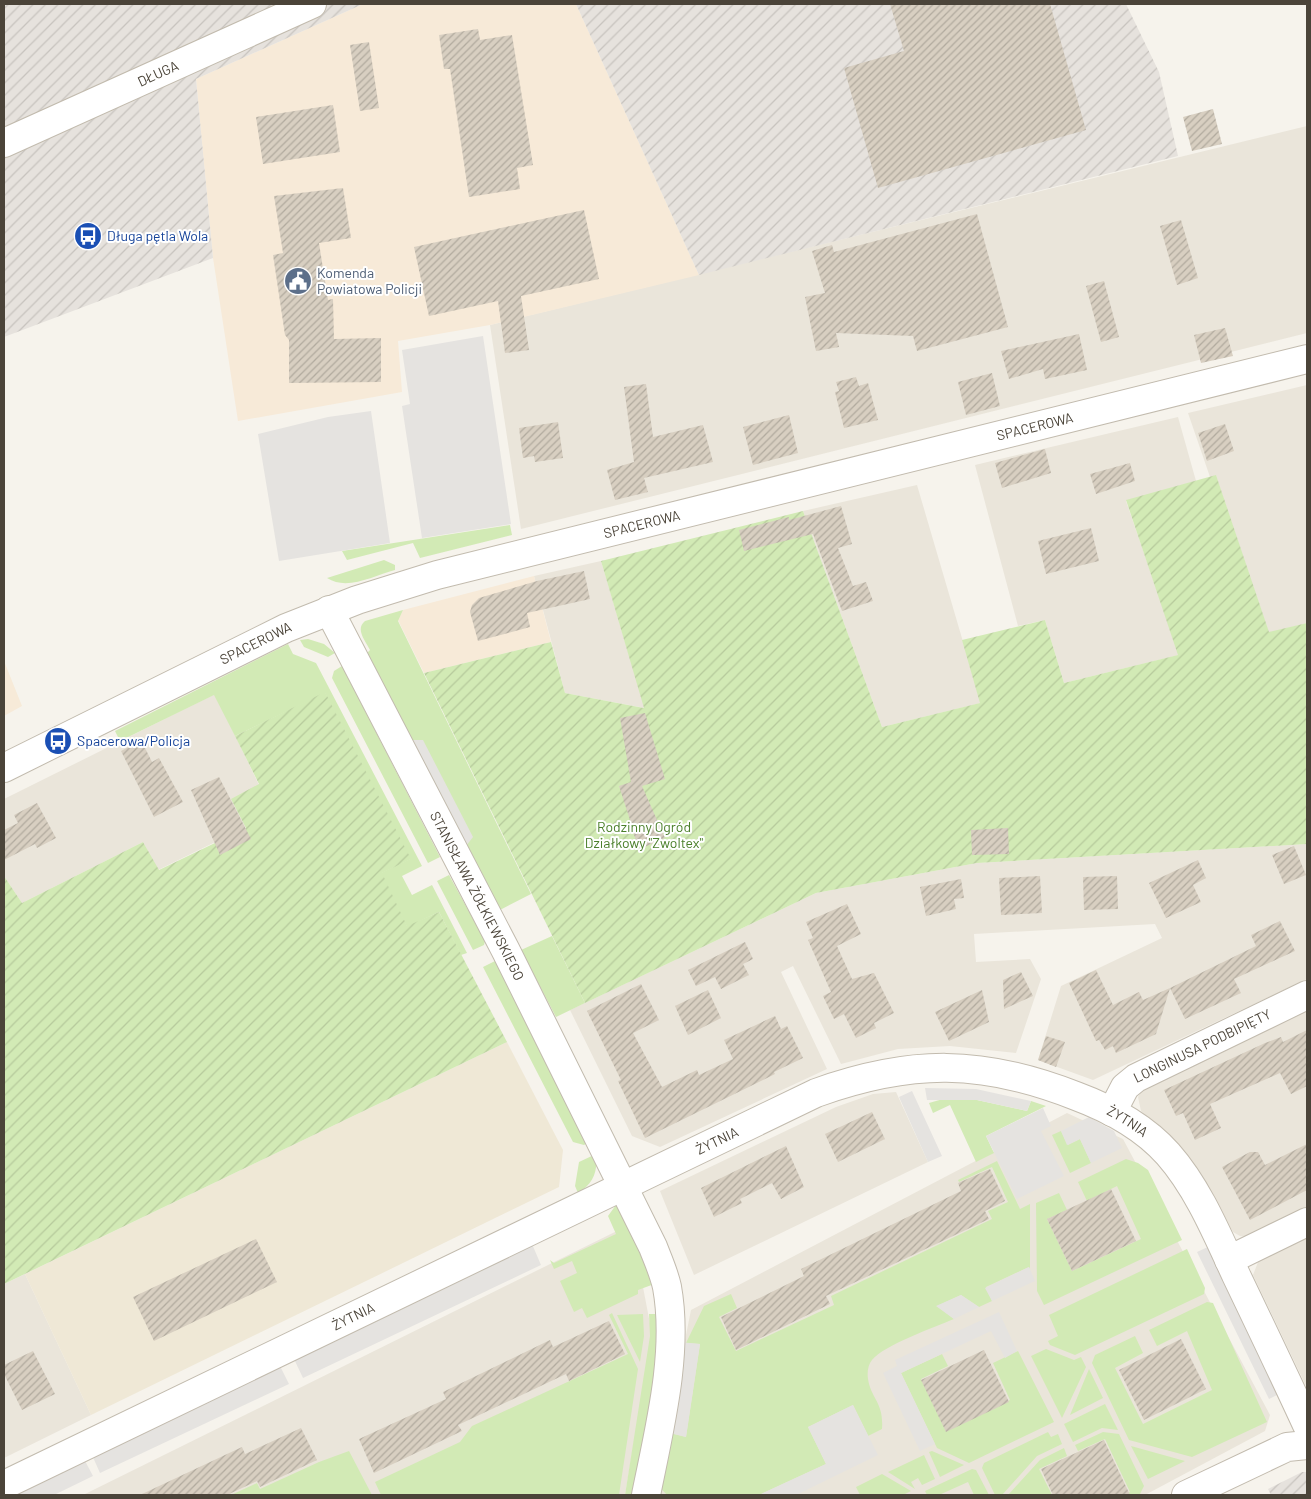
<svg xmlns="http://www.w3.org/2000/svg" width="1311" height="1499" font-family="Barlow,sans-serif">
<defs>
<pattern id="industrial-furrows" width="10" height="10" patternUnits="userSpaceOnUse" patternTransform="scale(1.25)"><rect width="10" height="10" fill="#e6e2dd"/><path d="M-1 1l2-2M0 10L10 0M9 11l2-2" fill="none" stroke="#c7c3be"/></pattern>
<pattern id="garden-furrows" width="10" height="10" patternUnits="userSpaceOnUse" patternTransform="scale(1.25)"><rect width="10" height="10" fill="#d2eab5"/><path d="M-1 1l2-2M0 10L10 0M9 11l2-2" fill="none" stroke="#b6ca9c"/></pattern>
<pattern id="building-hatch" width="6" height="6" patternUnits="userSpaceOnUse" patternTransform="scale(1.25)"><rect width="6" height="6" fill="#d8cfc1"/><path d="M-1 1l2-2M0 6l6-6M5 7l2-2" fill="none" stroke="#b1aa9e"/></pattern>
</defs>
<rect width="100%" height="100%" fill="#f6f3ec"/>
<path fill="#eae5da" d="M1307 126V333L521 529 490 325Z
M1307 385V623L1269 633 1216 476 1210 477 1188 413Z
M1178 417 1196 481 1126 501 1179 655 1064 683 1045 620 1018 626 975 465Z
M917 485 981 703 882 727 803 511Z
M601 561 620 625 645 708 565 693 534 576Z
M215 694 259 785 246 827 158 870 143 842 22 903 4 876V799Z
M1307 844V979L1093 1080 1038 1060 1061 986 1162 938 1155 924 974 934 976 962 1030 959 1041 979 1016 1053 950 1046 898 1049 841 1064 793 966 781 972 827 1069 660 1147 632 1136 570 1010 816 893 977 863Z
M1307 1006V1209L1248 1237 1240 1236 1233 1232 1203 1183 1141 1111 1138 1097 1142 1090Z
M896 1092 928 1162 694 1275 660 1191 836 1107 873 1094Z
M1067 1113 1123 1139 1270 1415 1265 1431 1145 1495H654L691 1310Z
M631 1224 655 1350 636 1430 625 1495H83Z
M1307 1235V1388L1253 1275 1260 1257Z
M25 1274 91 1415 4 1458V1284Z"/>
<path fill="#f7ead8" d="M363 4H576L699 275 490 325 398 341 402 392 238 421 213 258 196 79Z
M534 576 551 642 424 673 398 620 403 610Z
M4 661 22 706 4 716Z"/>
<path fill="url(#industrial-furrows)" d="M4 4H363L196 79 213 258 4 337Z
M576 4H1126L1159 72 1178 156 699 275Z
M1302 1472H1307V1495H1271L1268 1489Z"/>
<path fill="#efe8d6" d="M507 1042 563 1150 559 1187 91 1415 25 1274Z"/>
<path fill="#d2eab5" d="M510 525 512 535 420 558 413 543 347 560 342 551Z
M384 560 395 565V570C373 576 347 591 327 578Z
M403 610 398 621 531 894 500 910 367 653 370 650C365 640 355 629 365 621Z
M308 639 324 644 335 653 328 657 304 647 300 640Z
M288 644 293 654 316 663 422 866 402 876 412 895 432 885 467 953 461 955 439 912 407 927 381 873 410 859 325 693 235 736 214 695 120 741 115 731Z
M342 666 440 857 428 863 332 678 334 671Z
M449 875 485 941 484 945 473 950 437 881Z
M552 936 585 1003 556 1017 521 950Z
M495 961 589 1142 584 1145 573 1142 483 967Z
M943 1099 977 1100 1027 1111 1031 1101 1046 1106 986 1136 994 1153 976 1162 950 1105 933 1113 929 1103Z
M1061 1131 1068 1145 1080 1139 1091 1163 1070 1173 1052 1135Z
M596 1154C598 1172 593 1184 578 1193L575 1186 579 1162Z
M1126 1159 1138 1163 1148 1170 1182 1240 1044 1305 1037 1291 1036 1203 1059 1193 1067 1210 1047 1219 1072 1271 1141 1239 1117 1186 1087 1201 1078 1182Z
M997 1161 1020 1209 1030 1204V1270L1029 1267 986 1287 992 1301 979 1307 961 1295 937 1306 954 1319C935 1327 884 1345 872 1360 868 1365 867 1372 868 1379 871 1399 884 1402 882 1429L868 1436 853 1405 808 1427 826 1464 759 1495H667L655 1482 666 1432 686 1437 700 1344 686 1343 704 1306 731 1294 737 1308 719 1317 736 1351 834 1305 831 1296 992 1219 988 1211 1008 1202 992 1167 959 1182 958 1180Z
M616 1205 621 1206 657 1283 638 1290V1294L587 1318 582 1308 574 1312 560 1281 577 1273 572 1261 554 1269 550 1260 554 1263 616 1234 608 1216Z
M1187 1249 1205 1288 1204 1294 1075 1355 1050 1345 1048 1341 1058 1336 1049 1315Z
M1207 1302 1213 1303 1267 1422 1192 1457 1129 1440 1092 1363 1095 1355 1135 1336 1143 1353 1115 1368 1143 1424 1212 1390 1187 1331 1157 1346 1149 1330Z
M612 1313 638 1369 619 1495H381L375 1482 460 1442 472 1426 628 1354 609 1315Z
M643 1314 644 1336 640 1362 617 1315Z
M649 1314H662L663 1328 637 1495H625L650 1336Z
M1046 1349 1074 1360 1081 1357 1086 1367 1062 1418 1031 1356Z
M1018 1351 1054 1422 969 1463 937 1448 901 1373 942 1354 948 1366 921 1379 946 1431 1010 1400 993 1363Z
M1089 1369 1103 1398 1070 1415Z
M1105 1404 1118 1430 1102 1428 1073 1442 1064 1424Z
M1048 1432 1051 1437 1058 1434 1062 1444 1037 1456 1002 1495H995L982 1468 984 1463Z
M1103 1432 1119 1434 1144 1486 1140 1494 1123 1495 1130 1492 1105 1439 1078 1451 1075 1445Z
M1131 1446 1185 1461 1148 1479Z
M1064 1448 1067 1456 1039 1469 1052 1495H1008L1040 1460Z
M349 1451 372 1495H231L257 1483 260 1489 319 1462Z
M932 1451 964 1465 940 1477 929 1452Z
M924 1455 935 1479 922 1485 918 1478 911 1482 915 1489 888 1472Z
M972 1469 976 1470 989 1495H974L968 1482 939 1495H927L925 1491Z
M882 1474 911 1491 903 1495H860L856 1487Z"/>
<path fill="url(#garden-furrows)" d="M1216 475 1269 632 1307 623V844L977 863 816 893 585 1003 424 673 551 642 565 693 644 708 601 561 803 511 882 727 980 703 962 640 1045 620 1064 683 1178 655 1126 500Z
M325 692 411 859 382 873 407 926 439 912 507 1042 4 1284V876L22 903 143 842 159 870 246 828 231 799 259 784 235 736Z"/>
<path fill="#e5e3e0" d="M483 336 511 524 422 538 402 406 410 404 402 350Z
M371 411 390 543 279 561 258 434 328 417Z
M412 740H423L473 837 466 846Z
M925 1088 976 1089 1031 1101 1027 1111 977 1100H927Z
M912 1091 942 1156 928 1162 899 1097Z
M1043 1108 1051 1126 1041 1131 1064 1176 1017 1199 986 1136Z
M1089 1117 1114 1131 1122 1148 1091 1163 1080 1139 1067 1145 1061 1131Z
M532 1244 541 1265 303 1378 294 1359Z
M1210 1246 1281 1393 1269 1399 1197 1252Z
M1029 1267 1035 1281 992 1301 985 1288Z
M961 1295 979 1307 954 1319 936 1306Z
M999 1312 1017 1351 1005 1358 991 1331 901 1373 935 1444 920 1451 883 1373 897 1366 895 1360Z
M679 1342 700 1344 686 1437 666 1432Z
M280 1366 289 1384 100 1473 92 1455Z
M853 1405 878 1455 796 1495H759L826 1464 808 1427Z
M84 1459 93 1476 54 1495H9Z"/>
<path fill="url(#building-hatch)" d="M890 4H1050L1086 130 878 188 844 68 904 51Z
M478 29 480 40 512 35 533 165 517 168 520 189 469 197 450 69H444L439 35Z
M369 42 379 108 360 111 350 45Z
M333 105 340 152 263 164 256 117Z
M1213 109 1222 144 1192 151 1183 117Z
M343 188 351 238 319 243 328 300 333 299 334 339 381 338V382L289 383V340L285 335 273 255 283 253 274 196Z
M584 210 599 279 521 296 529 350 505 353 498 301 429 316 414 247Z
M977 214 1008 327 917 351 913 336 836 333 839 347 816 351 805 297 825 293 812 251 832 245 834 252Z
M1181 220 1198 278 1177 285 1160 226Z
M1104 281 1119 337 1101 342 1086 286Z
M1225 328 1233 356 1201 363 1194 335Z
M1079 334 1087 370 1045 379 1043 369 1009 379 1001 351Z
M992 373 1000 406 966 415 958 382Z
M856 377 859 386 868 383 878 420 844 428 835 392 839 391 836 382Z
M646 384 653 437 703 425 713 462 644 478 648 492 615 500 607 470 634 462 624 387Z
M789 415 798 453 753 465 743 427Z
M558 422 563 458 535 462 534 456 523 458 519 428Z
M1225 424 1234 451 1207 461 1198 433Z
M1045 449 1051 473 1002 488 995 463Z
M1130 463 1135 481 1096 494 1090 474Z
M841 506 852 544 838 548 853 586 866 582 873 601 842 611 813 534 744 551 739 530 789 517V520Z
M1091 528 1099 561 1046 574 1038 541Z
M584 571 590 599 527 613 530 627 478 641 470 612 472 605 479 598 537 581Z
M645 713 665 779 642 786 665 838 640 849 628 821 630 820 619 786 631 782 620 718Z
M141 740 152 762 159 758 183 802 154 817 121 751Z
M219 777 251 839 220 855 191 790Z
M37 803 56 838 37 848 35 844 4 860V830L18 823 14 815Z
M1008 828 1009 854 972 855 971 830Z
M1294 846 1306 875 1284 884 1272 855Z
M1198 860 1206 878 1193 885 1201 902 1166 918 1149 883Z
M1040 876 1042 913 1001 915 999 878Z
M1117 876 1118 909 1084 910 1083 877Z
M961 879 964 898 954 899 956 909 926 916 920 887Z
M847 904 861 934 837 946 852 979 874 973 894 1013 874 1023 876 1028 856 1038 844 1014 834 1019 823 996 831 992 808 940 813 938 806 922Z
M1280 921 1295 951 1234 979 1241 993 1185 1019 1170 988 1256 946 1251 935Z
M745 942 753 959 743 964 749 975 721 989 715 977 696 986 688 970Z
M1096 970 1113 1005 1139 992 1143 1000 1170 988 1156 1034 1116 1053 1113 1046 1105 1050 1099 1040 1096 1041 1069 983Z
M1021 972 1033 996 1004 1009 1003 980Z
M641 984 659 1020 633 1033 662 1087 697 1070 699 1075 733 1059 724 1040 775 1016 781 1029 787 1026 803 1058 774 1072 775 1074 645 1138 618 1081 621 1080 587 1011Z
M708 990 721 1018 688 1035 675 1006Z
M982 990 989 1022 949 1041 935 1012Z
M1307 1030V1086L1291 1094 1280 1073 1210 1104 1221 1128 1195 1140 1183 1113 1176 1116 1164 1090 1265 1043 1281 1037 1283 1042Z
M1046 1036 1065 1042 1056 1067 1038 1060Z
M872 1112 885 1139 838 1162 825 1134Z
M1307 1144V1190L1250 1220 1222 1167 1250 1152H1258L1265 1165Z
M786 1146 804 1187 781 1199 772 1183 740 1199 742 1203 714 1217 701 1188Z
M990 1169 1005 1201 985 1211 989 1219 826 1296 830 1304 736 1350 721 1317 804 1276 801 1269 961 1191 958 1183Z
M1111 1189 1136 1241 1072 1271 1047 1219Z
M256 1239 277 1282 154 1341 133 1297Z
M609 1321 625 1354 569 1381 566 1374 458 1425 462 1431 374 1473 359 1439 446 1399 443 1392 550 1340 553 1347Z
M1181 1339 1206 1389 1144 1420 1119 1370Z
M984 1350 1009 1402 946 1432 921 1380Z
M33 1351 55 1394 22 1410 4 1374V1365Z
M301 1428 317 1460 260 1487 257 1481 227 1495H140L242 1447 245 1454Z
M1104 1440 1130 1495H1053L1041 1469Z"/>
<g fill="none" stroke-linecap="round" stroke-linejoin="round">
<g stroke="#c2bbae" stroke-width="30">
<g id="minor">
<path id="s1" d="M4 143 312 4"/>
<path id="s2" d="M329 610 506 951 653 1247C658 1260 664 1273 667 1287 679 1353 659 1430 646 1495"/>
<path id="s3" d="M4 768 286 628 357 600 437 575 1307 359"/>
<path id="s4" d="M1112 1112 1125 1087 1136 1078 1307 995"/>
<path d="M1229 1260 1307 1222"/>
<path id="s5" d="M4 1485 816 1093C911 1059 982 1059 1076 1096 1111 1109 1143 1126 1168 1154 1198 1188 1217 1234 1236 1275 1260 1325 1284 1375 1307 1425"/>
<path d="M1186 1495 1287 1447 1307 1445"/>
</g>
</g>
<use href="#minor" stroke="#fff" stroke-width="28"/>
</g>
<defs>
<g id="bus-disc" transform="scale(1.4375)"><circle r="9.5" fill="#1a4fb4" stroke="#fff"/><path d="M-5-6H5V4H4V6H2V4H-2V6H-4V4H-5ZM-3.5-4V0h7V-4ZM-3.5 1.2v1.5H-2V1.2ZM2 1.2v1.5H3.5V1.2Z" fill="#fff"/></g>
<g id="civic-disc" transform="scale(1.4375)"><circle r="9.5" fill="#5c6f8a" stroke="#fff"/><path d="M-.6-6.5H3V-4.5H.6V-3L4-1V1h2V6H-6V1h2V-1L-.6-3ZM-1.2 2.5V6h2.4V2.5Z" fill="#fff"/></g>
</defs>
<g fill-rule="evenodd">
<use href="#bus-disc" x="88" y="236"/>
<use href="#civic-disc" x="298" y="281"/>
<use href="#bus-disc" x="58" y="741"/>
</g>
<g text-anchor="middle" stroke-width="4" stroke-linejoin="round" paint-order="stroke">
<g font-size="14" fill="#4b4439" stroke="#fff">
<text dy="5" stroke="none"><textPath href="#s1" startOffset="169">DŁUGA</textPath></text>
<text dy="5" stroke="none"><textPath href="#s3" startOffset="1091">SPACEROWA</textPath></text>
<text dy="5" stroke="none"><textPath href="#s3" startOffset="686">SPACEROWA</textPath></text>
<text dy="5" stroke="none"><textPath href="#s3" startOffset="281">SPACEROWA</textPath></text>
<text dy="5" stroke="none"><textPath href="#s2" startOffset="322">STANISŁAWA ŻÓŁKIEWSKIEGO</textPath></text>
<text dy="5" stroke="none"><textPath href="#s4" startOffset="116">LONGINUSA PODBIPIĘTY</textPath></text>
<text dy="5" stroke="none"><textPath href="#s5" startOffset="1226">ŻYTNIA</textPath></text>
<text dy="5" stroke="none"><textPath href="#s5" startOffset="792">ŻYTNIA</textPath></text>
<text dy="5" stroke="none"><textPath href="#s5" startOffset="388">ŻYTNIA</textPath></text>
</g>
<g font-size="14" fill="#164399" stroke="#fff" text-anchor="start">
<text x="107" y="241">Długa pętla Wola</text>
<text x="77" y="746">Spacerowa/Policja</text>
</g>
<g font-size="14" fill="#4e5e75" stroke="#fff" text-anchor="start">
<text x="317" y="278">Komenda<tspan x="317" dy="16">Powiatowa Policji</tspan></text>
</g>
<g font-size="14" fill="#4a7f2a" stroke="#fff">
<text x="644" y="832">Rodzinny Ogród<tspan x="644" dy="16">Działkowy "Zwoltex"</tspan></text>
</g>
</g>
<rect width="1311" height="1499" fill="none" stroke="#4b4439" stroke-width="10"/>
</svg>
